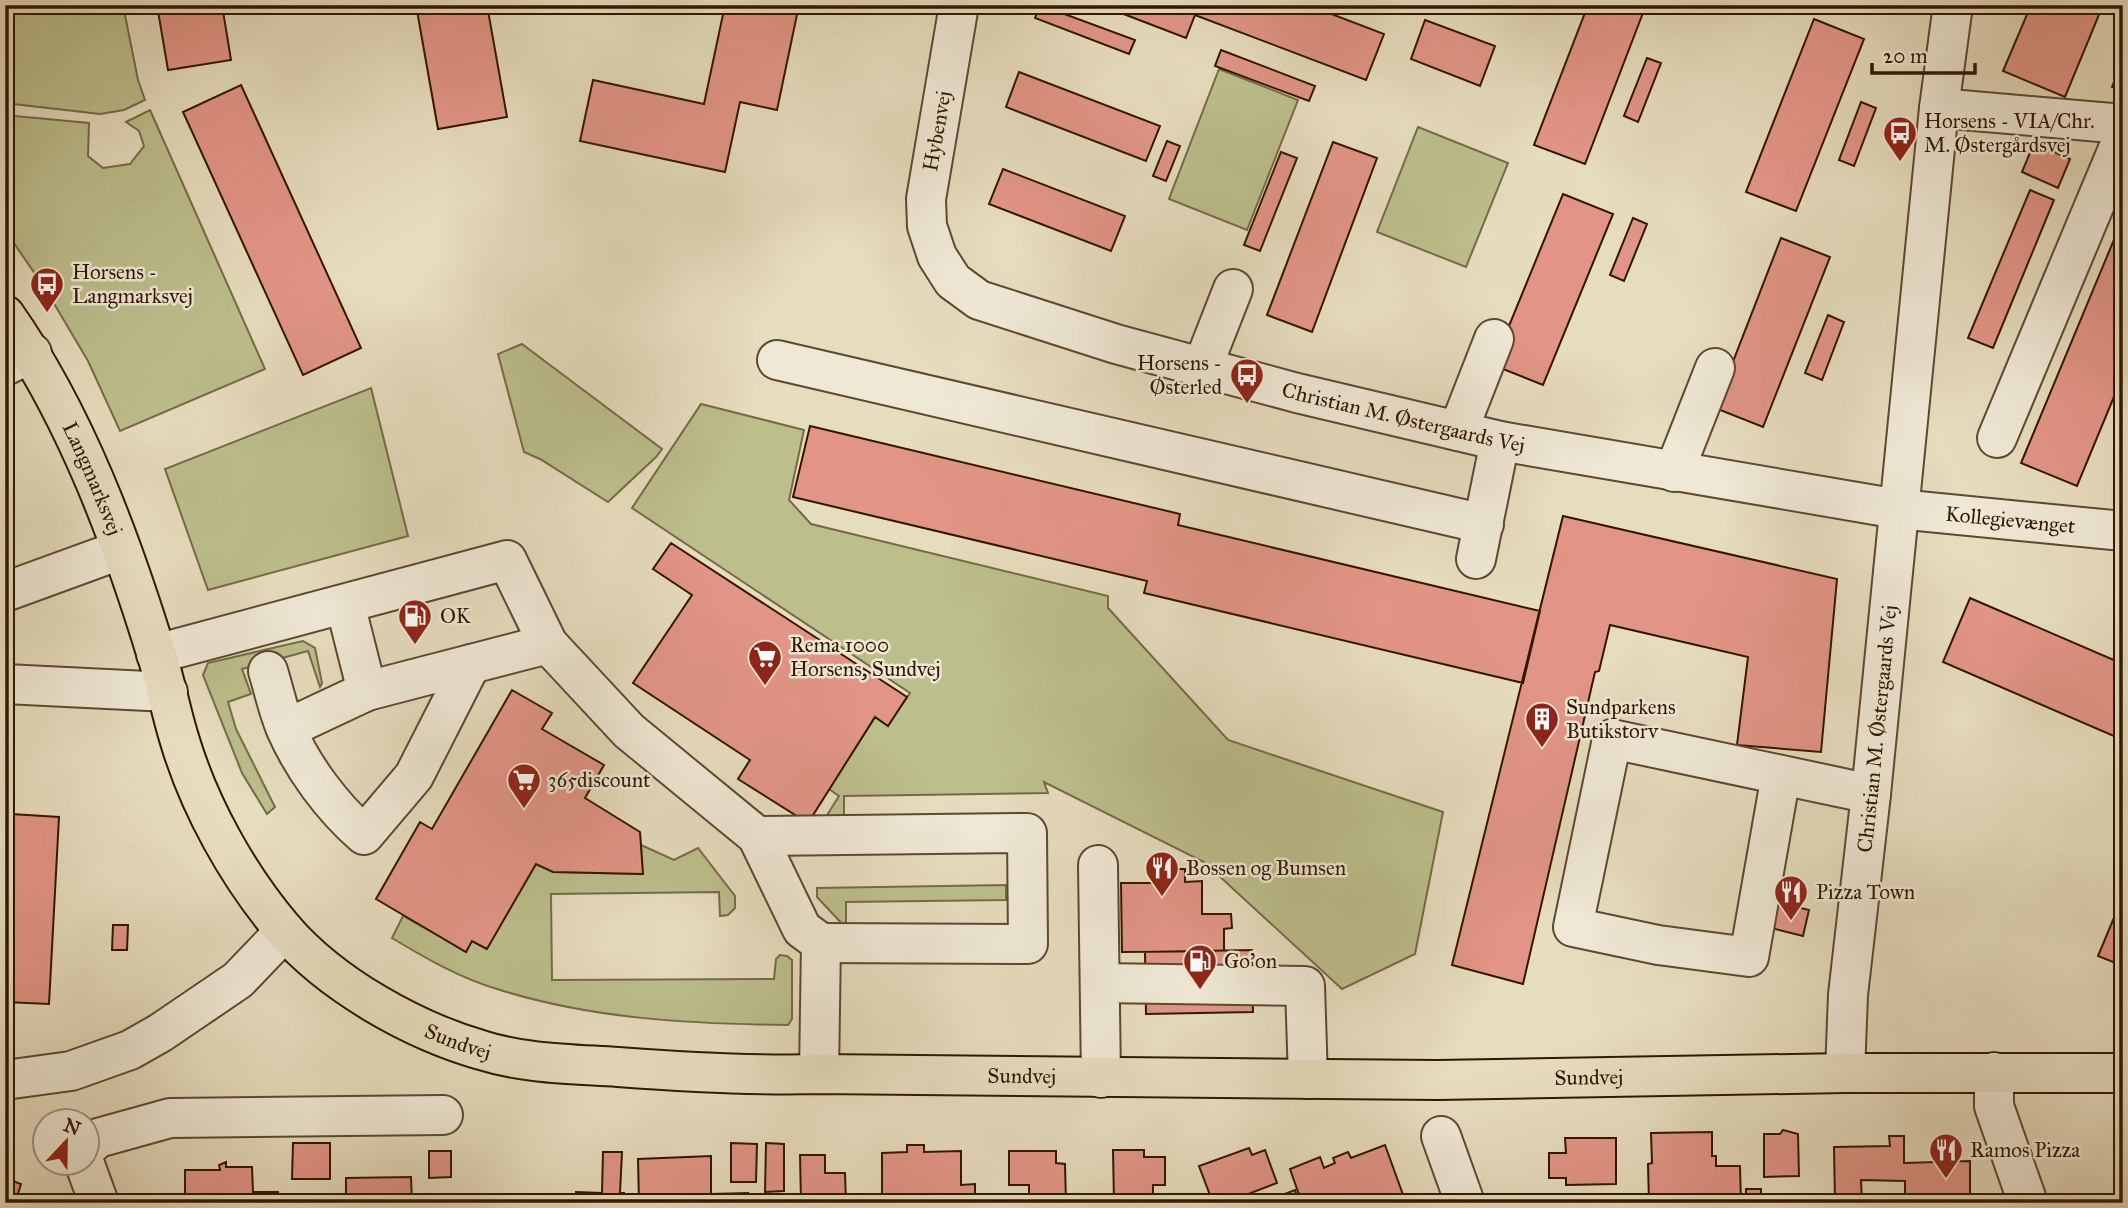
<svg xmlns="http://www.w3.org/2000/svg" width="2128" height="1208" font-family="'IM FELL Great Primer',serif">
<rect width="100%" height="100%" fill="#e6dcbe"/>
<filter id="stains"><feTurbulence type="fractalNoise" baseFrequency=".00286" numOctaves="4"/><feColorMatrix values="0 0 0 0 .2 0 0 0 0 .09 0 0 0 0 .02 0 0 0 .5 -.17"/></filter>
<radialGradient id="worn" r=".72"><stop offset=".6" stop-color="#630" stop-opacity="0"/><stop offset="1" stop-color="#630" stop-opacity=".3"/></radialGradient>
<path fill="#bcbe8c" stroke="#766a46" stroke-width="2" d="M5 5H123L138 80 145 100 124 110 100 114 5 103Z
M1219 69 1298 100 1247 230 1169 199Z
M150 110 265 369 120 431 88 361 46 290 5 230V115L89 123 88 156 103 168 130 164 144 146 139 131 126 122Z
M1418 127 1508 163 1466 267 1377 232Z
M522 344 662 449 656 457 608 502 540 459 524 452 498 354Z
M371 388 408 536 208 590 165 469Z
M701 404 804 430 789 500 811 524 1108 596V608L1228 740 1443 812 1415 954 1342 989 1204 862 1044 782 1048 793 844 796V822L824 820 839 796 829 789 875 717 888 725 910 693 632 508Z
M303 641 315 648 322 683 320 687 308 651 242 669 251 694 228 702 236 729 275 807 267 814 242 773 203 675 208 663Z
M641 845 674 860 698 848 735 896V908L728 915 720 916 719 892 551 894 552 980 774 979 776 959 780 955 787 956 792 960V1019L788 1025C691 1024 591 1019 497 989 460 978 425 958 392 938L403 916 466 951 472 941 486 949 536 864 553 872 642 874Z
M1006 885V900L846 902V928L817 897V888Z"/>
<path fill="#e29586" stroke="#311601" stroke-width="2" d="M157 5H222L231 60 168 70Z
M416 5H487L507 117 438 129Z
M725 5H799L777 110 740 102 725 172 580 141 593 80 704 104Z
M1040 5 1135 40 1129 54 1035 18Z
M1100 5H1308L1384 34 1366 80 1195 15 1186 38Z
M1588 5H1646L1585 164 1534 145Z
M2031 5H2103L2065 97 2003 71Z
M1814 19 1864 39 1796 211 1746 192Z
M1425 20 1495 46 1480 86 1411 59Z
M1221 50 1315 86 1309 101 1215 66Z
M1647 58 1661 63 1638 122 1624 116Z
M2123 61V91L2112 87Z
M1019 72 1160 126 1146 161 1006 107Z
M241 85 361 348 303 375 183 112Z
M1861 102 1876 108 1854 166 1839 160Z
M1167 141 1180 146 1166 181 1153 176Z
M1333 142 1377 158 1312 332 1267 315Z
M2034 143 2070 159 2058 188 2022 172Z
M1281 152 1297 158 1260 251 1244 245Z
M1003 169 1125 216 1111 251 989 204Z
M2030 190 2054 200 1993 348 1968 338Z
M1563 194 1613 214 1543 385 1493 365Z
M1633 218 1647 224 1624 281 1610 275Z
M2123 218V375L2077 486 2021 463Z
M1781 238 1830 257 1763 427 1715 408Z
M1828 315 1844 322 1822 380 1805 373Z
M810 426 1180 514 1178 525 1540 611 1523 683 1144 593 1147 581 793 497Z
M1563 516 1837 579 1821 752 1737 745 1748 657 1610 625 1599 671 1595 672 1523 984 1452 965Z
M671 543 907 697 888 726 875 717 808 823 738 779 750 760 633 683 692 595 653 569Z
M1970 598 2123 664V740L1943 662Z
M512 690 552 713 542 729 604 765 585 798 640 832 643 874 553 872 536 864 487 949 472 941 466 952 376 899 420 822 432 829Z
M11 814 59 817 49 1004 5 1002V854L9 855Z
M1163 869H1185V882L1202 881V914H1231L1232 928 1224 929V951L1122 952 1121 883H1163Z
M2123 896V966L2098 956Z
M1777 902 1809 910 1803 936 1771 928Z
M113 925H128L127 950H112Z
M1252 950 1253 1012 1146 1014 1145 952Z
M1783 1130 1798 1134 1799 1176 1764 1177V1134H1780Z
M1712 1132V1156H1716V1166H1740L1741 1203H1649L1648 1164 1652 1163 1651 1133Z
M1889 1136H1904V1163L1970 1161V1203H1905V1181L1861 1180 1862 1203H1835L1834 1147 1890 1146Z
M1565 1138H1616V1184L1566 1185V1178H1549V1153H1566Z
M293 1143H330V1179H292Z
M731 1143 757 1144 756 1182H731Z
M766 1143 784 1144V1191L765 1192Z
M907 1145H924V1152L961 1151V1185L975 1184V1199L882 1201V1153L907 1152Z
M1385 1145 1406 1203H1370L1369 1200 1363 1203H1302L1290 1169 1320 1157 1324 1168 1335 1163 1333 1158 1348 1152 1351 1158Z
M1249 1148 1252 1155 1265 1150 1277 1183 1248 1194 1251 1203H1213L1199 1166Z
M1113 1150H1144V1157H1165V1185H1153V1203H1114Z
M429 1151H451V1177L429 1178Z
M1009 1151H1056V1163L1065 1164 1066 1203H1029V1185H1009Z
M603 1152H622L620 1193H624V1203H576V1192L602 1193Z
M800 1155H825V1173H845L846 1203H798L801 1202Z
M711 1156V1194L748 1193V1203H639L638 1159Z
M226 1162V1167H252L253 1192H278L279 1203H198V1195H185V1170H220L219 1165Z
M411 1177 412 1203H330V1198L346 1197V1178Z
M5 1178 21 1184 15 1203H5Z
M1746 1189H1761V1203H1746Z
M1295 1190 1299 1203H1281L1279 1196Z"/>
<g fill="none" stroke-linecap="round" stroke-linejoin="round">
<g stroke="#5e4830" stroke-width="42">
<g id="minor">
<path id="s1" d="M959 5 926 199 927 226 937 256 953 281 979 300 1116 344 1297 393 1500 441 1898 509 2123 531"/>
<path d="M1939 108 2123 124"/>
<path d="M777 360 1484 524"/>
<path d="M5 366 32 353"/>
<path d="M1202 368 1233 289"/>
<path d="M1458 431 1494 339"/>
<path d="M1997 438 2123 137"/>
<path d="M1674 472 1715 368"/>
<path d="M1476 559 1500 441"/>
<path d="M5 592 120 550"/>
<path d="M345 604 367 691"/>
<path d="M156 654 507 560 548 644 629 731 757 836 802 929 821 943 819 1074"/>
<path d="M268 671C274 690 278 711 286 729 303 768 332 807 364 835L414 776 471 664"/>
<path d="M5 684 168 692"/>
<path d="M286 729 367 691 548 644"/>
<path d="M1781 775 1749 957 1658 945 1573 927 1612 739 1871 794"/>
<path d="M757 836 1027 833 1028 944 821 943"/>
<path d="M1098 865 1101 1078"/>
<path d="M1100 983 1305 986 1308 1079"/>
<path d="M1994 1072V1106L2028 1203"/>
<path id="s2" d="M1845 1073 1848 995 1871 794 1939 108 1953 5"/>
<path d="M5 1080 71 1071 130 1050 160 1033 238 980 285 931"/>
<path d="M1441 1136 1465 1203"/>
<path d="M88 1147 98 1138 170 1118 443 1115"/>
<path d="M84 1162 99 1203"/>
</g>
</g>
<g stroke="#311601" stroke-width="42">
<g id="major">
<path id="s3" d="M5 315C76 416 122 541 158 659 166 685 171 712 179 738 199 806 238 876 284 930 332 985 412 1030 481 1050 525 1064 572 1064 618 1067 685 1072 752 1076 819 1074L1437 1080 1845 1073H2123"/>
</g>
</g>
<use href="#minor" stroke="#efe8d5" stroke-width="38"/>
<use href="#major" stroke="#e6dcbe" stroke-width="38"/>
</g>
<defs>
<g id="bus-pin" transform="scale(1.75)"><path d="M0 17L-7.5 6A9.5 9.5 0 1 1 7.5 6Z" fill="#8f2418" stroke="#efe8d5"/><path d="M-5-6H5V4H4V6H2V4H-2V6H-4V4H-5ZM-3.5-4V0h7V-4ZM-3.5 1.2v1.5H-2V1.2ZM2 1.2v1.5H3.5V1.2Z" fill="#fff"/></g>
<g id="fuel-pin" transform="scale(1.75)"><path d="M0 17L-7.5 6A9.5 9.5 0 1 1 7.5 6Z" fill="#8f2418" stroke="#efe8d5"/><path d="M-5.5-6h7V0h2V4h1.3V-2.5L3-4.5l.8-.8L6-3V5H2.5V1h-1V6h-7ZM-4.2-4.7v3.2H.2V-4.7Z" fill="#fff"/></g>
<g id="supermarket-pin" transform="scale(1.75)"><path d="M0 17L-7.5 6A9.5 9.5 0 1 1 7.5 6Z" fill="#8f2418" stroke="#efe8d5"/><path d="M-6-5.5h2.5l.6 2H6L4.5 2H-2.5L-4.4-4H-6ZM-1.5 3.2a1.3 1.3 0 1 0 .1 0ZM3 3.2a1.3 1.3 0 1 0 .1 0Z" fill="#fff"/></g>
<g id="building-pin" transform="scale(1.75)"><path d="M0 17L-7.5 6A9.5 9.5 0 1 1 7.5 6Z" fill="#8f2418" stroke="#efe8d5"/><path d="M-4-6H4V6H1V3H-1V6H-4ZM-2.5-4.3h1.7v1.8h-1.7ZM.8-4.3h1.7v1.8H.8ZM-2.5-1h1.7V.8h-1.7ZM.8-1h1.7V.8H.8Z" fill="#fff"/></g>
<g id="restaurant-pin" transform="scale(1.75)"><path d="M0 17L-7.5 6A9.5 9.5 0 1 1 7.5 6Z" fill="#8f2418" stroke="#efe8d5"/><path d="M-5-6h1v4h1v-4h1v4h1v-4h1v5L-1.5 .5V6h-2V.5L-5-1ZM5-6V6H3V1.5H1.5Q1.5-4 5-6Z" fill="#fff"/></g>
</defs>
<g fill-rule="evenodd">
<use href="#bus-pin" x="1900" y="133"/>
<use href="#bus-pin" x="47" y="284"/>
<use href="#bus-pin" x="1247" y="375"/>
<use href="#fuel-pin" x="415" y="616"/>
<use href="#supermarket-pin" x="765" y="657"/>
<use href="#building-pin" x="1542" y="719"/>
<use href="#supermarket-pin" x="524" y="780"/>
<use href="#restaurant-pin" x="1162" y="868"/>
<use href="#restaurant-pin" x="1791" y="892"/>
<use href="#fuel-pin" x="1200" y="961"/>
<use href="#restaurant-pin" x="1946" y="1150"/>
</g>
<g text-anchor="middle" stroke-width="5" stroke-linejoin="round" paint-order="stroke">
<g font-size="21" fill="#311601" stroke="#efe8d5" text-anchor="start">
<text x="1924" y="128">Horsens - VIA/Chr.<tspan x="1924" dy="24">M. Østergårdsvej</tspan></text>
<text x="72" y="279">Horsens -<tspan x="72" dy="24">Langmarksvej</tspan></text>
<text x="1222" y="370" text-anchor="end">Horsens -<tspan x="1222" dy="24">Østerled</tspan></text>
<text x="440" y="623">OK</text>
<text x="790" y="652">Rema 1000<tspan x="790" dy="24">Horsens, Sundvej</tspan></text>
<text x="1566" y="714">Sundparkens<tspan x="1566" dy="24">Butikstorv</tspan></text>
<text x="548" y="787">365discount</text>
<text x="1186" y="875">Bossen og Bumsen</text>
<text x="1816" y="899">Pizza Town</text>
<text x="1224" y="968">Go'on</text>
<text x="1970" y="1157">Ramos Pizza</text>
</g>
<g font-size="21" fill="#311601" stroke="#efe8d5">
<text transform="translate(937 131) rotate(-80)" y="7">Hybenvej</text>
<text dy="7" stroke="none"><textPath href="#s1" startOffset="758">Christian M. Østergaards Vej</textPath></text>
<text dy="7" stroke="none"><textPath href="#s3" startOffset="186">Langmarksvej</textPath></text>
<text dy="7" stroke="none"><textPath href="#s1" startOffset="1374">Kollegievænget</textPath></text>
<text dy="7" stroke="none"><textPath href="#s2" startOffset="346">Christian M. Østergaards Vej</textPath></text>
<text dy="7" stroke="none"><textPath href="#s3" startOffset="889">Sundvej</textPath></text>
<text dy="7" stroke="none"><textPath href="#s3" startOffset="1456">Sundvej</textPath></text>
<text dy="7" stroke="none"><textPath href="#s3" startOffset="2023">Sundvej</textPath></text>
</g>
</g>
<rect width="2128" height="1208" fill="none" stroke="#e6dcbe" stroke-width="28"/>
<rect x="7" y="7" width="2114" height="1194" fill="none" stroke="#311601" stroke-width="3.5"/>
<rect x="14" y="14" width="2100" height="1180" fill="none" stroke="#311601" stroke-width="2"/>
<g transform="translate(66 1142) rotate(22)"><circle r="33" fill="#efe8d5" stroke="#a39480" stroke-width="2"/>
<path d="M0-5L12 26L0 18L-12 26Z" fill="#8f2418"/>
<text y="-10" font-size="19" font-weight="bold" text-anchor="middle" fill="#311601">N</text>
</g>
<path d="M1872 63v10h103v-10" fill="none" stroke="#311601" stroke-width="3.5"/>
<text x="1883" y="63" font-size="21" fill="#311601" stroke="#efe8d5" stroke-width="5" paint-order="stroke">20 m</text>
<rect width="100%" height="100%" filter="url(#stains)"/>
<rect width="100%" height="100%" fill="url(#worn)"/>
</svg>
